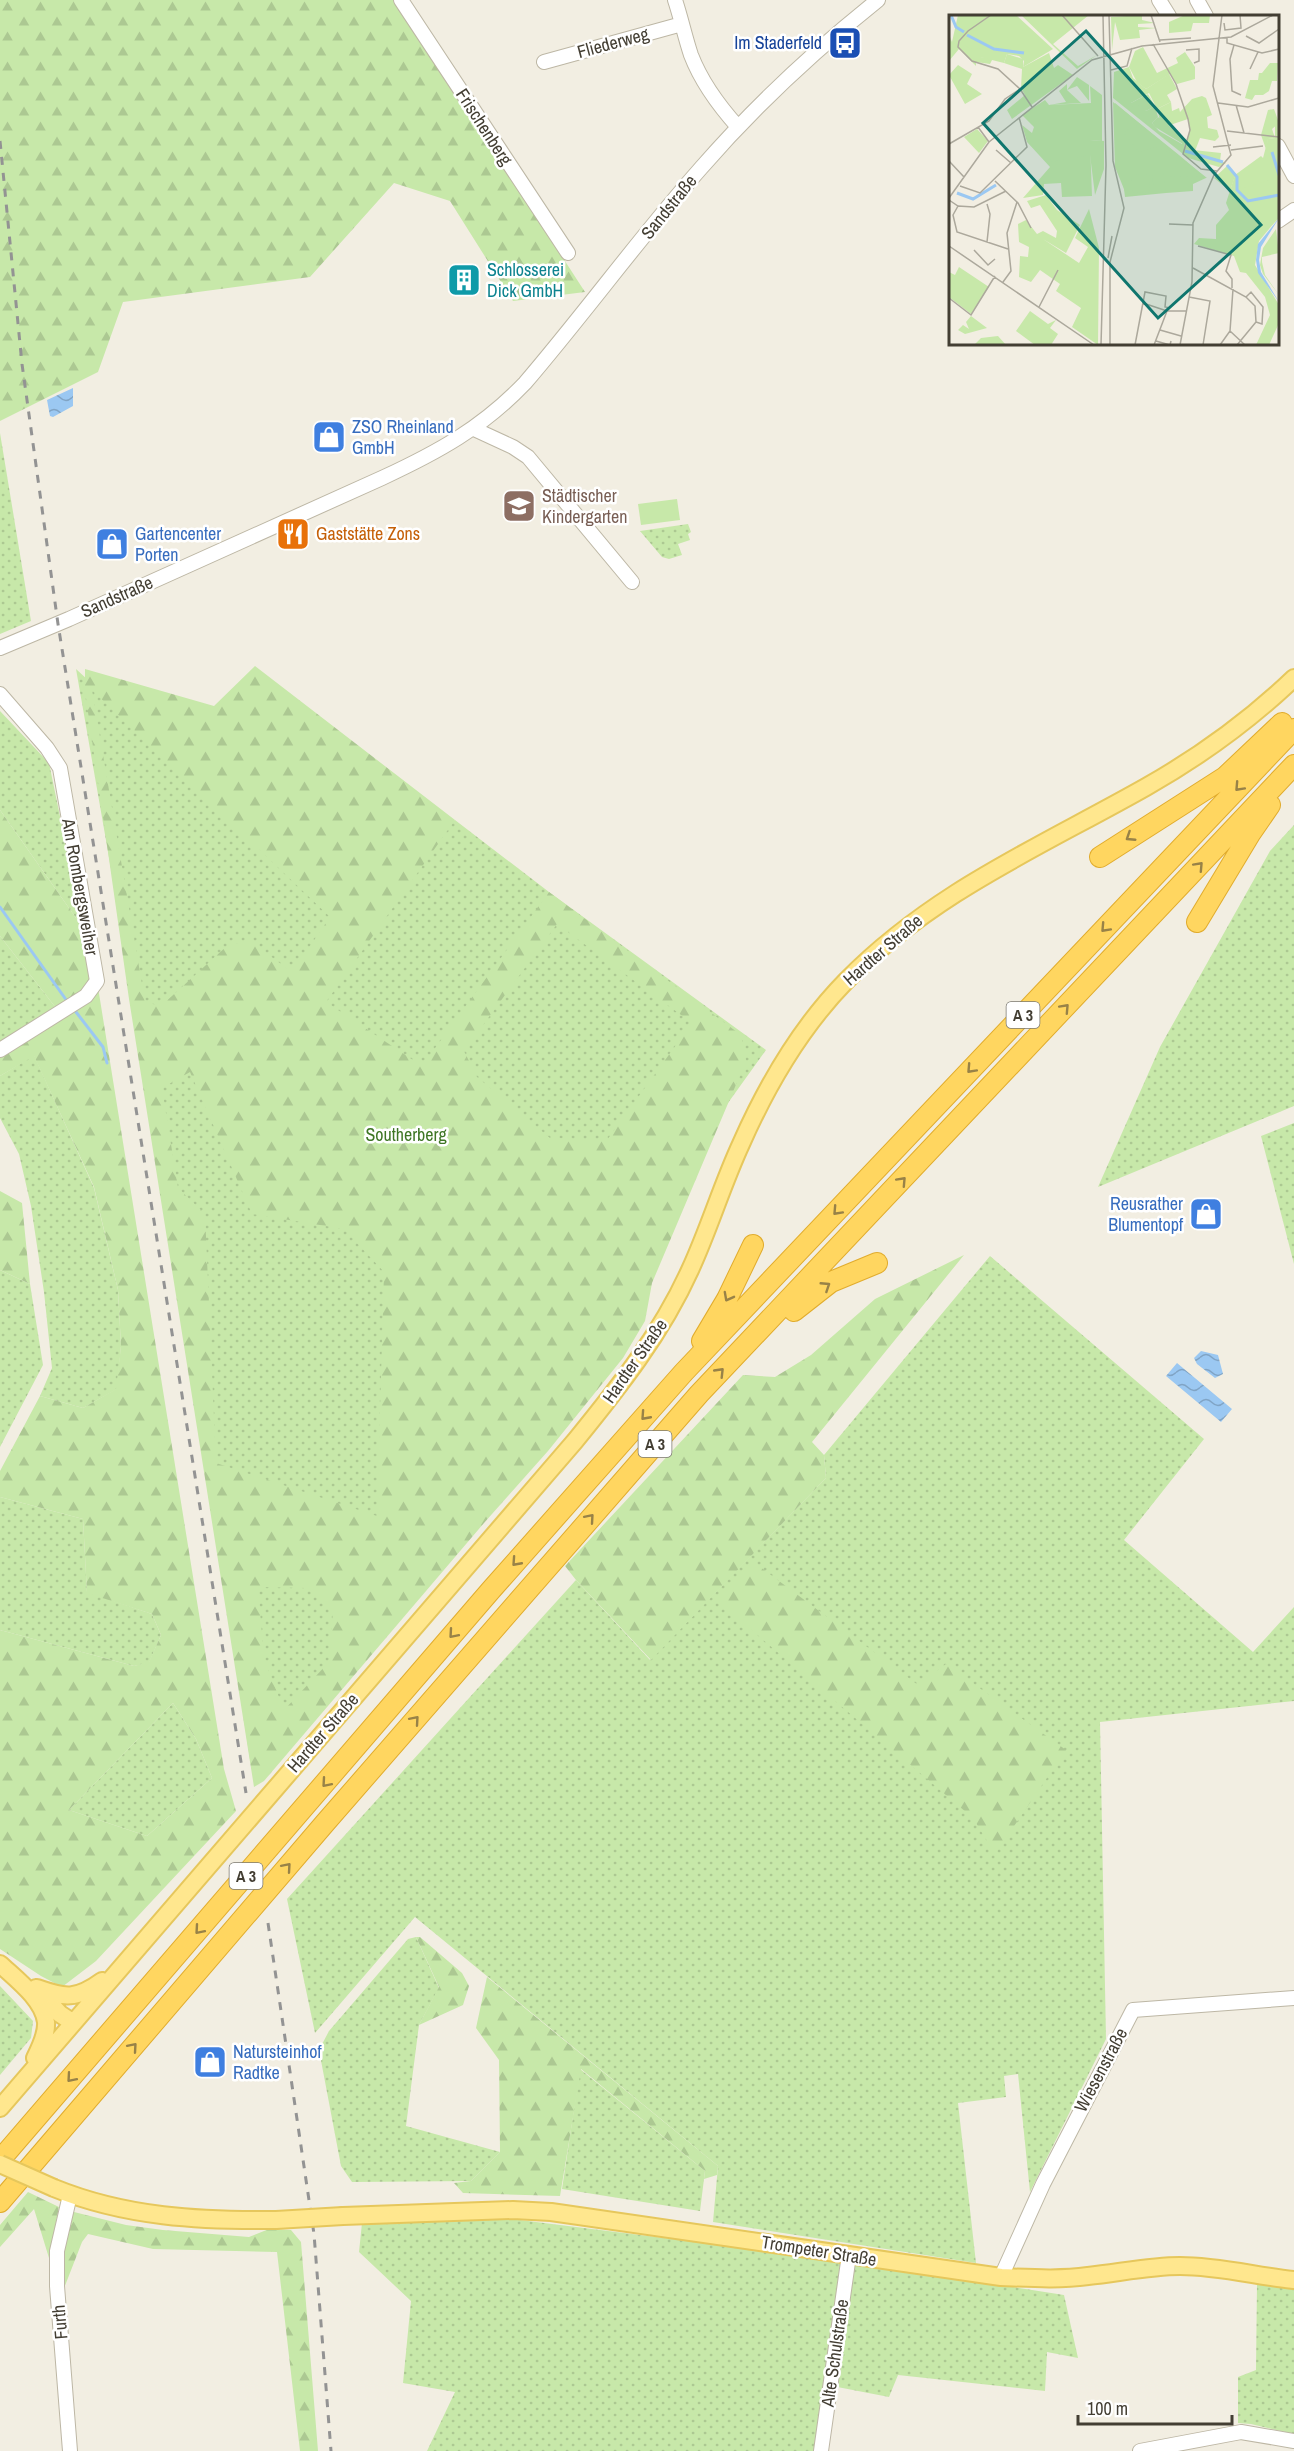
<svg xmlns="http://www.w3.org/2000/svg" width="1294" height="2451" font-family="'Archivo Narrow',sans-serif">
<defs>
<pattern id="green-dots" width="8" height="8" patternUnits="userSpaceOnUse" patternTransform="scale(1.5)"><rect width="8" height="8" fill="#c7e8a9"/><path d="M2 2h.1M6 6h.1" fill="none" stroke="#acc892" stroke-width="1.8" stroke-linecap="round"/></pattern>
<pattern id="forest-firs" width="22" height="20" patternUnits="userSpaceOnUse" patternTransform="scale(1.5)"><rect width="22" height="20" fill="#c7e8a9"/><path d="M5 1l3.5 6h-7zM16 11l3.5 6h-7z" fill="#acc892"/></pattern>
<pattern id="water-waves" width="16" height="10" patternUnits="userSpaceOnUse" patternTransform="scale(1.5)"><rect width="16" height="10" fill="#9bc8f2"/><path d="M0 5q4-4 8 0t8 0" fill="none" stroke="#80a4c5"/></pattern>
</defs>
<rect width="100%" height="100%" fill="#f2eee2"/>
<path fill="url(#green-dots)" d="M0 433 31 621 0 634Z
M688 524 691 532 688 534 690 540 678 544 682 555 669 559 662 557 640 531Z
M76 669 327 900 455 820 549 892 766 1050 634 1234 638 1322 251 1766 145 1063Z
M0 711 49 763 83 928 0 810Z
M1294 825V1106L1098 1187 1160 1047 1270 851Z
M0 936 56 1008 0 1043Z
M34 1055 94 1188 118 1290 121 1346 117 1389 83 1408 40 1396 52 1368 44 1292 31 1206 19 1154 0 1118V1076Z
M1294 1123V1264L1261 1136Z
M990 1256 1204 1439 1124 1540 1253 1652 1294 1607V1701L1100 1722 1106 2039 1030 2192 1018 2074 1004 2076 1006 2097 958 2103 976 2263 713 2222 718 2166 415 1917 315 2033 287 1899 576 1580 650 1660 826 1478 824 1455Z
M0 1270 30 1284 43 1365 0 1447Z
M0 1497 83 1519 87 1592 152 1614 161 1635 149 1663 134 1666 0 1630Z
M173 1703 196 1739 212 1778 147 1836 69 1810Z
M416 1937 439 1988 419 2025 406 2126 500 2152 471 2181 352 2182 341 2166 319 2050 329 2031 408 1939Z
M0 1986 33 2021 31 2038 0 2075Z
M580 2069 705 2171 700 2211 562 2189Z
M505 2218 840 2260 1064 2295 1078 2358 1047 2352 1045 2391 898 2375 889 2397 827 2385 814 2451H427L455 2392 403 2383 411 2301 359 2252 362 2223Z
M1257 2284 1294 2286V2434L1251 2424 1238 2423V2377L1256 2370Z"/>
<path fill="url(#forest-firs)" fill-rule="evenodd" d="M0 0H396L585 292 513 301 450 201 394 183 310 277 123 302 98 372 0 421Z
M255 666 455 820 326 1002 422 1066 549 892 741 1035 746 1061 652 1283 645 1321 623 1358 548 1451 484 1523 264 1781 254 1787 129 999 85 691V669L214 706ZM92 690 330 917 292 972 250 941 228 945 161 1006 145 1002ZM557 924 692 1023 607 1140 550 1138 477 1077 464 1051ZM190 1072 252 1214 344 1229 384 1272 377 1516 216 1463 205 1214 178 1188 162 1088ZM258 1587 306 1588 333 1611 329 1662 284 1710 264 1659Z
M0 810 83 928 97 981 224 1769 236 1811 96 1961 62 1987 41 1976 0 1949V1630L134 1666 149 1662 161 1635 152 1614 87 1593 83 1519 0 1497V1471L40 1396 83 1408 116 1389 121 1346 118 1290 94 1187 34 1056 0 1076V1056L56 1008 0 936ZM173 1703 196 1739 212 1778 147 1836 69 1810Z
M0 1191 22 1203 30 1284 0 1270Z
M964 1255 812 1442 824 1455 826 1478 651 1660 576 1580 565 1566 743 1375 775 1377 811 1355 875 1299Z
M755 1563 918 1685 946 1664 1066 1750 995 1854 973 1818 715 1599Z
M416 1937H420L462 1973 469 1986 463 2005 419 2025 439 1987Z
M487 1977 718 2166 717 2175 704 2179 705 2171 581 2069 560 2196 463 2193 454 2183 471 2181 500 2152 499 2060 476 2028Z
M28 2192 59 2207 49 2258 34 2209 0 2247V2225Z
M70 2211 126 2225 163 2230 249 2237 269 2229 291 2230 301 2242 318 2451H300L277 2252 153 2249 88 2234 82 2242 61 2296V2245Z"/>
<path fill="#c7e8a9" d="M677 499 680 520 641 525 638 504Z"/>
<path fill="url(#water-waves)" d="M73 388V406L53 417 50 416 47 400Z
M1201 1351 1218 1355 1223 1374 1215 1378 1197 1364 1194 1358Z
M1177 1363 1232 1409 1221 1422 1166 1376Z"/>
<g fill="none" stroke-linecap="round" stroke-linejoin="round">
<path stroke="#9bc8f2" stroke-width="3" d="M0 907 67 1001
M76 1012 103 1047 107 1063"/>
<g stroke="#bdb7a5" stroke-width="16">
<path id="minor" d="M401 0 568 253
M675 0C681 18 685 37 691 55 701 81 720 107 738 127
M1159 0 1169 16
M1197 0 1206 16
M544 62 682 24
M1278 146 1294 176
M1278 221 1294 210
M474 429 513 447 528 457 632 582
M0 648 69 619 382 478C438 452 482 428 525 383 585 313 640 237 701 168 755 106 814 51 878 0
M0 694 47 748 60 768 97 981 86 996 0 1050
M1001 2277 1043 2184 1133 2010 1294 1998
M70 2451 57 2286V2251L70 2195
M821 2451 849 2255
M1140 2451 1241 2432 1294 2441"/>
</g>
<g stroke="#e6c75c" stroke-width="20">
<path id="major" d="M0 1964C16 1979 43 1999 46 2022 47 2034 40 2048 35 2058
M36 1988 60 2014 72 2022
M37 1988C65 1998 76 2000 102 1981
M0 2108 575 1441C619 1387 661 1334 690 1270 709 1229 722 1185 741 1144 767 1085 801 1027 846 981 933 892 1040 847 1146 787 1199 757 1250 720 1294 678
M54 2188C125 2217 200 2221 276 2220
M343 2216 513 2210 551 2212 1001 2277C1030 2278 1059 2280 1088 2276 1118 2273 1150 2266 1180 2266 1218 2266 1256 2276 1294 2280"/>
</g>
<g stroke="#e1ac2d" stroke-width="22">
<path id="highway" d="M1100 857 1225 777 1282 723
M1197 922 1250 834 1270 805
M794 1311 831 1282 877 1263
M702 1341 727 1299 753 1245
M0 2160 491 1590 684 1372 1294 729
M0 2202 325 1823 699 1394 1294 765"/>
</g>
<use href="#minor" stroke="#fff" stroke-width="14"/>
<use href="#major" stroke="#ffe78e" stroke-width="16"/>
<use href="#highway" stroke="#ffd660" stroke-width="20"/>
<path stroke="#939393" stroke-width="3" stroke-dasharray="8 8" stroke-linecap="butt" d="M0 141 22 364 58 624 246 1793
M268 1923 314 2234 331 2451"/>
<g stroke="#e6c75c" stroke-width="20" stroke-linecap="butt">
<path id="major-bridge" d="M0 2164 54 2188
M276 2220 343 2216"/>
</g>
<use href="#major-bridge" stroke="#ffe78e" stroke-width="16"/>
</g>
<defs><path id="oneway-chevron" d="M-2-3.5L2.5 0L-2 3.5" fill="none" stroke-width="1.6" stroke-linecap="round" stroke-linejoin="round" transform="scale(1.5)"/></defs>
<g stroke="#988247">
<use href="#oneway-chevron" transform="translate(1239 787) rotate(133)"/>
<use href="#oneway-chevron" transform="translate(1130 837) rotate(147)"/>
<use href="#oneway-chevron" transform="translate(1199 866) rotate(-47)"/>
<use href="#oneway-chevron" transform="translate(1105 928) rotate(133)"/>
<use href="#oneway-chevron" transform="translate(1065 1008) rotate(-47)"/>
<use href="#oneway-chevron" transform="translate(971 1069) rotate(133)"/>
<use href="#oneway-chevron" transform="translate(902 1181) rotate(-47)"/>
<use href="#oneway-chevron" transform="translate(837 1211) rotate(133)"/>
<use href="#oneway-chevron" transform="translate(826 1286) rotate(-33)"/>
<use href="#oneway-chevron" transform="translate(728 1297) rotate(118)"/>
<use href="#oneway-chevron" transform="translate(720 1372) rotate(-46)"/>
<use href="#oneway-chevron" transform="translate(645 1416) rotate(132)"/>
<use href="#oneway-chevron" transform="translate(590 1518) rotate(-49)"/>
<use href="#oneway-chevron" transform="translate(516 1562) rotate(132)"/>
<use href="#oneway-chevron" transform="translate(453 1634) rotate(131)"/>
<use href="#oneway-chevron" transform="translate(415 1720) rotate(-49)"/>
<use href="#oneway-chevron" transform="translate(326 1783) rotate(131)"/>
<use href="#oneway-chevron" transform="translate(287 1867) rotate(-49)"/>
<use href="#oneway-chevron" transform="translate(199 1930) rotate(131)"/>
<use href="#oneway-chevron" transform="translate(133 2047) rotate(-49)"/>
<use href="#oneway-chevron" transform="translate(71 2078) rotate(131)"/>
</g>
<defs>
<g id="bus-square" transform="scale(1.725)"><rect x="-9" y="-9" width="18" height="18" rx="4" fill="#1a4fb4" stroke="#fff"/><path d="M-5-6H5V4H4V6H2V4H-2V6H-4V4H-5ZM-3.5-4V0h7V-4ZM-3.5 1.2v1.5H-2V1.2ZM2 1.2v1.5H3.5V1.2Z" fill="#fff"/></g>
<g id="building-square" transform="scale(1.725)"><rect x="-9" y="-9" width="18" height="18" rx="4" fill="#0f9aa8" stroke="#fff"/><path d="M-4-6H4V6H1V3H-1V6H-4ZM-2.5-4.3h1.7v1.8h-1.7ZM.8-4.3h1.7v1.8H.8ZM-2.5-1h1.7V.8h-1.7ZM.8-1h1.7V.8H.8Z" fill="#fff"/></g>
<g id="shop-square" transform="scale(1.725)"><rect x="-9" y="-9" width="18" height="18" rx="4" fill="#3f7fe0" stroke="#fff"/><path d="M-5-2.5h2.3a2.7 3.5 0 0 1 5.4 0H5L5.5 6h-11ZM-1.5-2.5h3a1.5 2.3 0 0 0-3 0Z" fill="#fff"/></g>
<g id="school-square" transform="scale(1.725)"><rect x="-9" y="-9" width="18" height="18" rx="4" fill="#8d6e63" stroke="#fff"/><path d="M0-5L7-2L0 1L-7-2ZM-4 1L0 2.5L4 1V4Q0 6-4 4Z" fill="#fff"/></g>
<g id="restaurant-square" transform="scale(1.725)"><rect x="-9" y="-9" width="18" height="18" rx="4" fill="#e8710a" stroke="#fff"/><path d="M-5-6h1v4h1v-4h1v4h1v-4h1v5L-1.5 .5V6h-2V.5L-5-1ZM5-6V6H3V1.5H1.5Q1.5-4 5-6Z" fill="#fff"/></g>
</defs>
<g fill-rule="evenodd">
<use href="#bus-square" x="845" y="43"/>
<use href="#building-square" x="464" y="280"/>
<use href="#shop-square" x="329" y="437"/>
<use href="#school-square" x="519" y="506"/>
<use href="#restaurant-square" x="293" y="534"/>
<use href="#shop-square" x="112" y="544"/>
<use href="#shop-square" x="1206" y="1214"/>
<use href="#shop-square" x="210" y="2062"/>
</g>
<g text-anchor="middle" stroke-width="5" stroke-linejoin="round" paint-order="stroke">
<g fill="#fff" stroke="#7b7870" stroke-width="1.5">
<rect x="1006.5" y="1002" width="33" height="26" rx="4.5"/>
<rect x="638.5" y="1431" width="33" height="26" rx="4.5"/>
<rect x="229.5" y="1863" width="33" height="26" rx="4.5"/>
</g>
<g font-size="16" font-weight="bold" fill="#433e33">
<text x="1023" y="1021">A 3</text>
<text x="655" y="1450">A 3</text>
<text x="246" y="1882">A 3</text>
</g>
<g font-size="18" fill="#433e33" stroke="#fff">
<text transform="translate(613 43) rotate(-15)" y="6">Fliederweg</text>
<text transform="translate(484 127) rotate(57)" y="6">Frischenberg</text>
<text transform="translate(669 207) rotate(-51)" y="6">Sandstraße</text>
<text transform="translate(117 597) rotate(-24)" y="6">Sandstraße</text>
<text transform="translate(80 887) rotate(80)" y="6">Am Rombergsweiher</text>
<text transform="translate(883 950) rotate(-41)" y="6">Hardter Straße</text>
<text transform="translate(635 1361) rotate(-55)" y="6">Hardter Straße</text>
<text transform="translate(323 1733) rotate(-49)" y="6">Hardter Straße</text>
<text transform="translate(1101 2070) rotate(-62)" y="6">Wiesenstraße</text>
<text transform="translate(819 2251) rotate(9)" y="6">Trompeter Straße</text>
<text transform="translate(60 2322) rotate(-95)" y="6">Furth</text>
<text transform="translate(835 2353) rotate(-82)" y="6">Alte Schulstraße</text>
</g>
<g font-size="18" fill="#164399" stroke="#fff" text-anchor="end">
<text x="822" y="49">Im Staderfeld</text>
</g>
<g font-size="18" fill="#0d838f" stroke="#fff" text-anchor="start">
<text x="487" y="276">Schlosserei<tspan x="487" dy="21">Dick GmbH</tspan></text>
</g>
<g font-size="18" fill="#366cbe" stroke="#fff" text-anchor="start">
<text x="352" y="433">ZSO Rheinland<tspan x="352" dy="21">GmbH</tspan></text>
<text x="135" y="540">Gartencenter<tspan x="135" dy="21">Porten</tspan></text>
<text x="1183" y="1210" text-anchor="end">Reusrather<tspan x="1183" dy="21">Blumentopf</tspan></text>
<text x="233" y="2058">Natursteinhof<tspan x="233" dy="21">Radtke</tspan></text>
</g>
<g font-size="18" fill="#785e54" stroke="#fff" text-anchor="start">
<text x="542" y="502">Städtischer<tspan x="542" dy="21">Kindergarten</tspan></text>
</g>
<g font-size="18" fill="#c56008" stroke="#fff" text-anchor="start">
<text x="316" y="540">Gaststätte Zons</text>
</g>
<g font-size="18" fill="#3e7625" stroke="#fff">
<text x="406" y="1141">Southerberg</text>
</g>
</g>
<g transform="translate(949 15)">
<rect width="330" height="330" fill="#f2eee2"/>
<path d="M193 0V5L206 8 189 9V12L207 13 190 15 191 23 171 25 166 7 163 35 162 2ZM1 22 3 27 32 32 31 42 44 43 41 49 27 47V51L10 34 0 46ZM194 32 208 58 229 48 227 43 236 37 246 52V64L228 69 221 59 197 74 188 67 180 52 186 36ZM100 38 105 53 109 50 124 60 63 104 58 95 76 80 72 73 73 54 55 48 58 39 74 44V52ZM9 50 23 59 18 69 33 79 16 89 0 60ZM128 62 140 70V86L128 71 118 75ZM141 71 153 80V126L141 125 143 181 113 182 112 168 95 169 94 180 74 183 101 152 78 127 73 110 83 118 85 112 73 100 96 85 100 90 142 88ZM199 79 206 91 197 96 182 92V88ZM253 81 257 83 263 100 258 102 259 113 268 115 270 122 266 126 251 123 246 136 235 134 241 115 239 104 218 111 211 105 208 94 222 87 223 96 230 93 231 97 243 84ZM166 88 224 136 258 163 222 162 217 178 176 182 173 158 167 151ZM209 102 235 123 234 129 206 112 203 108ZM326 107 330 108V203L322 211 291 175 286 161 281 176 265 163 278 151 286 160 312 141 314 143 319 124 326 123ZM97 180 108 195 131 210 117 238 94 224 130 248 139 232 126 223 140 194 150 233 149 330 123 312 132 293 107 276 111 269 91 255 82 267 70 262 71 241 79 242 80 232 70 227 69 209 77 205 88 219 94 216 107 223 108 216 91 190 82 193 78 186ZM10 252 40 272 22 299 0 282V257L6 260ZM81 296 99 309 107 305 101 313 109 319 102 330H86L67 316ZM22 301 38 313 16 319 9 315 14 310 20 314 17 307ZM49 321 57 330H25L32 323Z" fill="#c7e8a9"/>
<path d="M9 0H67L104 34 74 52 75 46 70 41 58 39 55 48 31 42V33L20 34 17 30 10 33 3 27ZM72 0H140L104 29 129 51 148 40 128 54ZM236 0H261L260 8H244L242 16 220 18V7ZM321 48H329L328 66H323L320 76 314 80H306L303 85 296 83 301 65H309L310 58H313ZM180 52 184 63 197 74 220 59 228 74 218 80 222 87 208 94 200 78 182 88V92L191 90 197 96 206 91 209 102 203 108 210 116 233 129 237 123 235 134 272 138 271 146 277 148 270 152 239 143 164 83 165 57ZM118 69V75L132 88 100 90 117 87 110 76ZM164 87 230 140 257 163 244 169V176L217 178 214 154 203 156 205 179H177L166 152ZM190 110 221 135 220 138 205 132 190 137 174 117ZM229 141 254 162 220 161 219 154 226 152ZM187 159 200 160 201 177 184 178 182 163ZM325 94 330 108 323 114 326 123 319 124 318 137 312 120 319 95ZM141 125 155 126V154L146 180 141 140 102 147 100 134H141ZM286 160 292 174 330 162V202L310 226 306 250 330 290V308L320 330H307L321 300 316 282 297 258 291 257 285 241 245 229 250 223 267 224V210L280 195 277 188ZM327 214 330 238 313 242V247L316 260 330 280 314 259 311 250 314 233Z" fill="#c7e8a9" fill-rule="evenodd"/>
<path d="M28 114 39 126 30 138 15 122Z" fill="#c7e8a9"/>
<path d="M330 203 312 232 310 245 312 257 330 287 309 258 307 245 309 229Z" fill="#9bc8f2"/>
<path fill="none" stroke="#9bc8f2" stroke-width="3" d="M2 0 7 12 15 17M18 20 45 34 75 38M236 136 274 147M323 137 330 160M278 150 288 162V175L299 186 330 180M8 178 24 184 47 170"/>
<path fill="none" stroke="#aca89c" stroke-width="1.5" d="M42 0 19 16 10 26 9 32 23 46 49 54 71 74 83 92M113 0 149 41M160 0 164 146 175 193 161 247V330M202 0 211 27M275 8 276 15 292 13 291 0M297 21 310 28 330 14M278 23V28L313 38 330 34M211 25 242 23M204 29 227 69 239 104 241 115 234 139 252 154 268 156M285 30 281 44 283 76 292 80M237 35 250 34V46L245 48M301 54 309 37M162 55 178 51 183 33M269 88 299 92 330 83M287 90 295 118M29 112 40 127M278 116 330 122M0 129 40 106 56 84 71 74M264 132 282 130M47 135 62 148M282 135 314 131M0 146 15 162M46 166 69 188 82 213M11 171 31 178 78 132 70 102M0 183 40 127 143 45 193 31 282 22 324 0M0 185 9 191 25 192 57 176M9 191 4 200 8 217 59 234M220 209 244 210M38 227 41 199 38 189M0 231 145 330M249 231 282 240 277 256 283 264V273M25 235 39 250 46 244M159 243 163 221M244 253 297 282 306 291 307 307 288 330M54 267 62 256 58 218 68 187M240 282 261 286 254 330M297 282 302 277 314 292 313 309 307 307M0 283 22 300 46 261M194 288 218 296H238M90 292 109 255M211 315 232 321M281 316 296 330M207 326 221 330 222 326M152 330 157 150 154 0M186 330 196 277 217 281 216 292 221 293M205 330 218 296M231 330 243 267 244 208 265 160 282 140 264 71 273 0M271 330 281 316 284 274"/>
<path fill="#0f766e" fill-opacity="0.15" stroke="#0f766e" stroke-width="3" d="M137 16 312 210 209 303 34 108Z"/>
<rect width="330" height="330" fill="none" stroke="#433e33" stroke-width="3"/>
</g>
<path d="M1078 2415v9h154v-9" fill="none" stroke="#433e33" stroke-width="3"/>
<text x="1087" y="2415" font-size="18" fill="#433e33" stroke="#ffffff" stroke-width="4.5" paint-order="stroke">100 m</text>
</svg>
